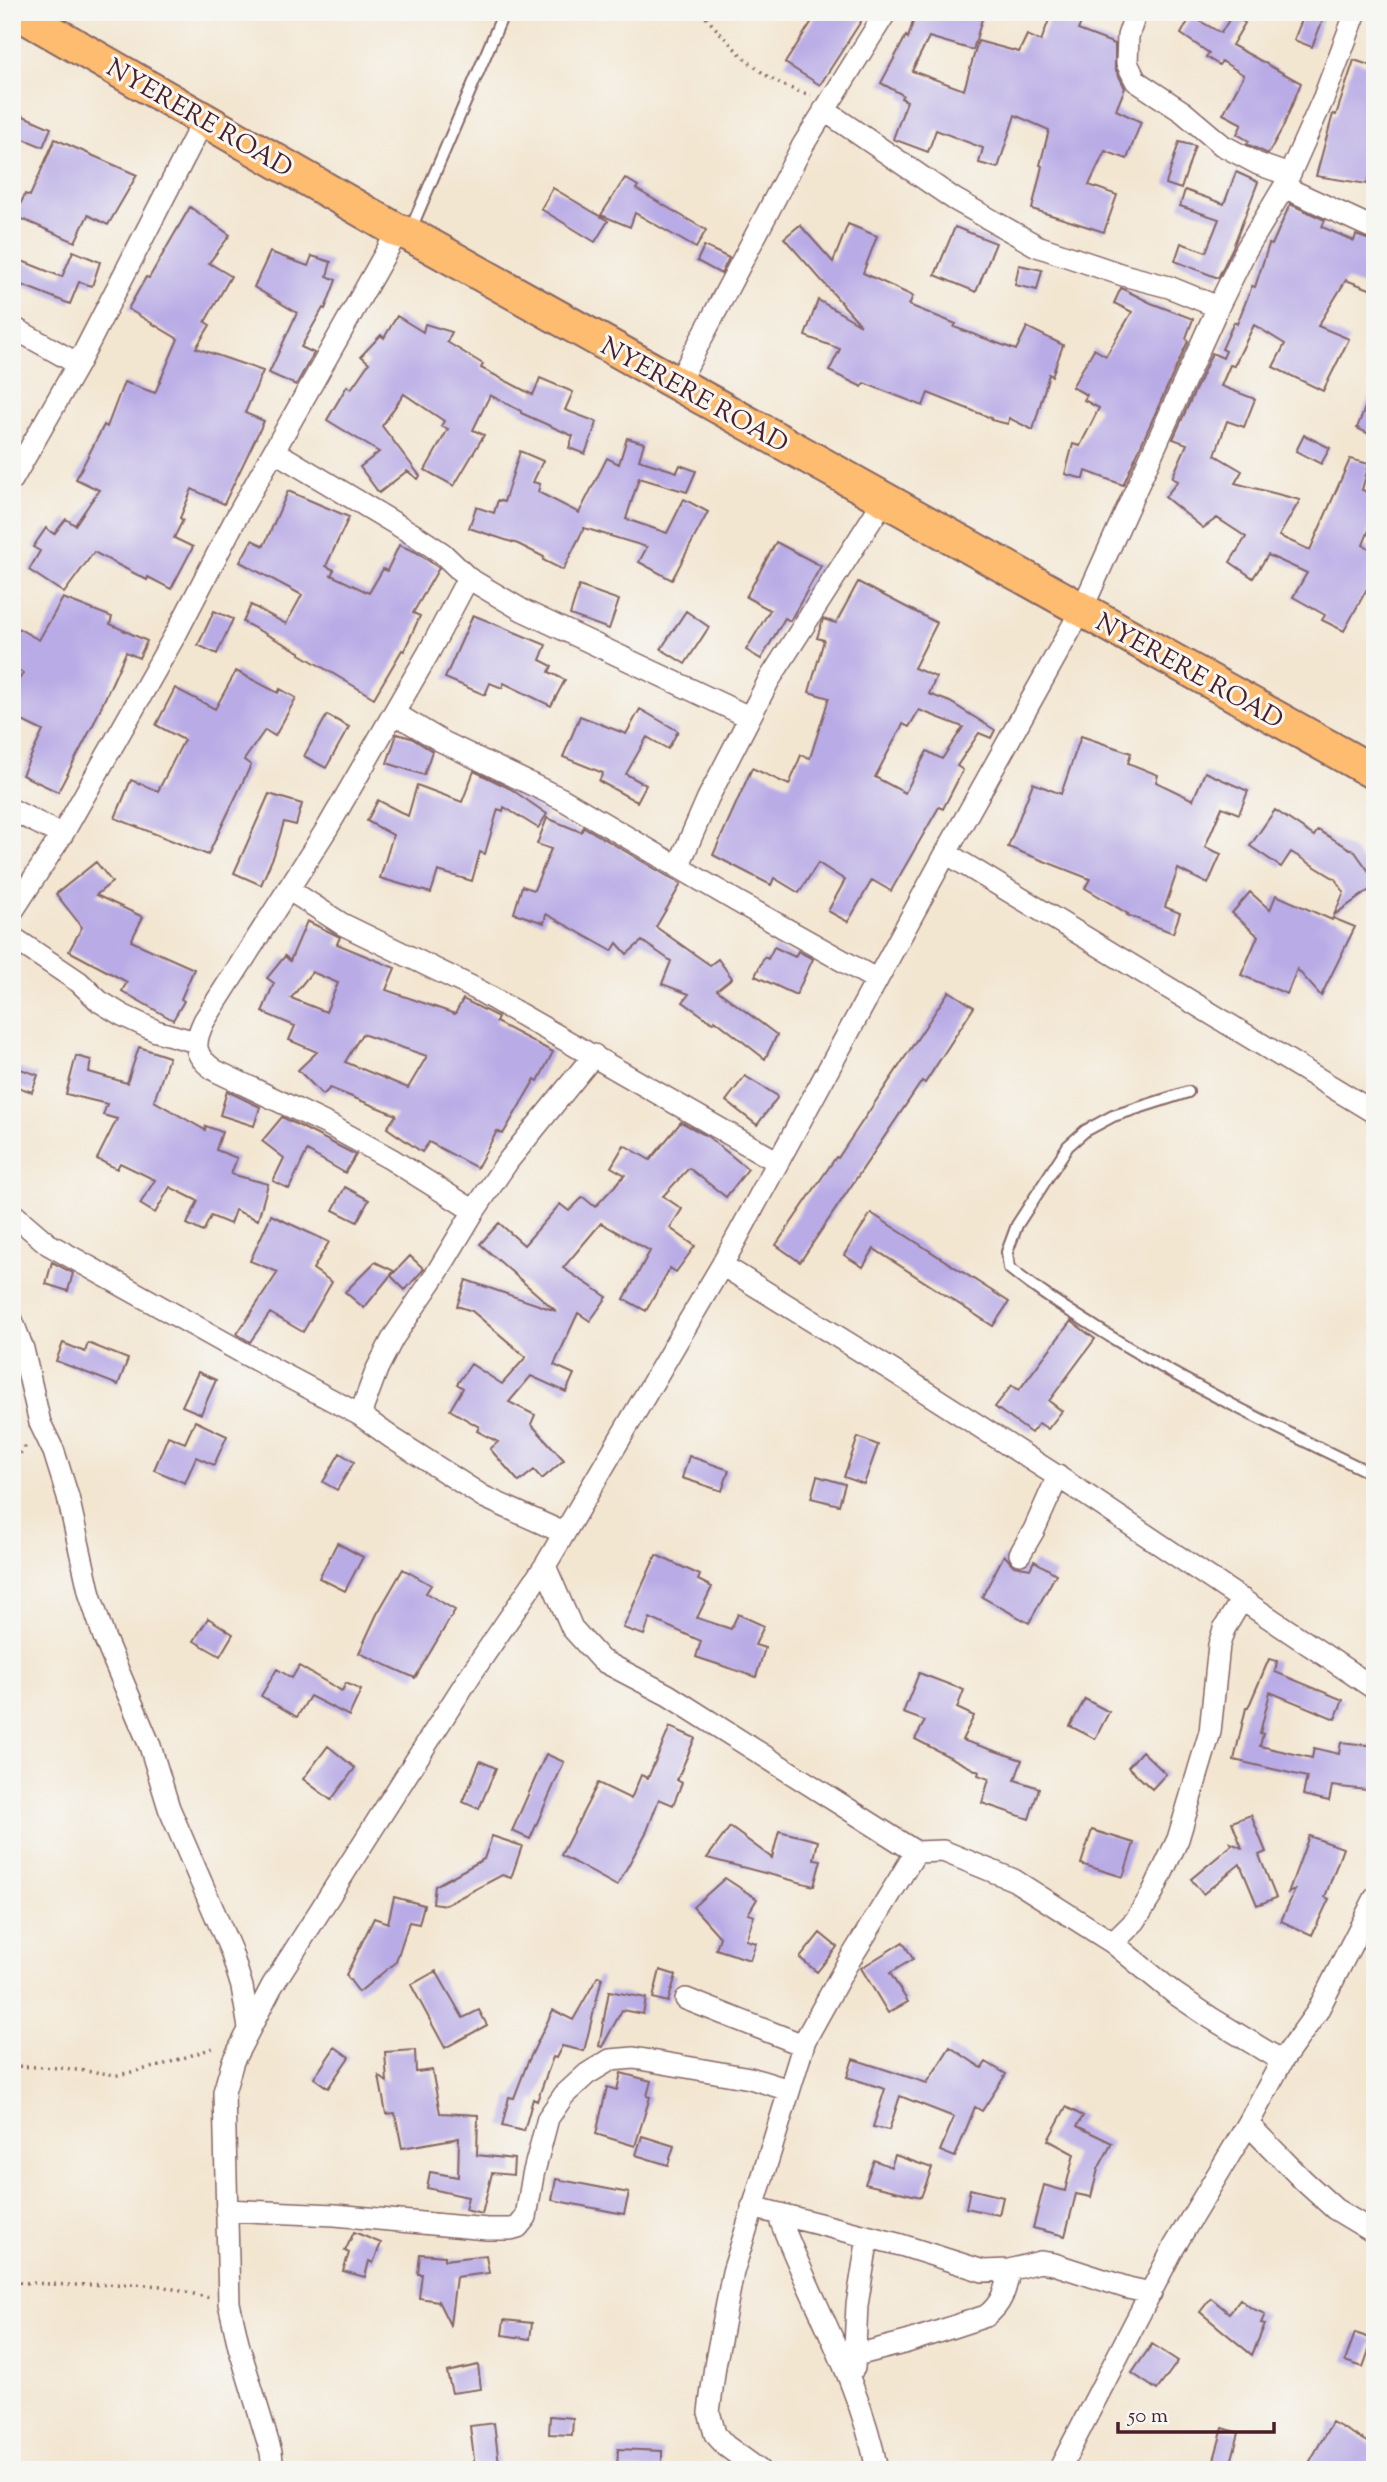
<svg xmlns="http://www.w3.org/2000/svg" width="1387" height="2482" font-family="'Sorts Mill Goudy',serif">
<rect width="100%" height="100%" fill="#f6f6f2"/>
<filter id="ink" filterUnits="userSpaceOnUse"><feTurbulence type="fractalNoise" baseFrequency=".0143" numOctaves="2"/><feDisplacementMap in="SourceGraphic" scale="14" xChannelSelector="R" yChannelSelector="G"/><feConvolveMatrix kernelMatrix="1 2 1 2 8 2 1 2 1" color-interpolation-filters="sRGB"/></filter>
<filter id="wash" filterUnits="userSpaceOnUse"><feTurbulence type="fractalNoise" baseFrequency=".00686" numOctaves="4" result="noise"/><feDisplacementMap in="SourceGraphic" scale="28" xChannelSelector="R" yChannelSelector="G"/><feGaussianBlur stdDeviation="1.57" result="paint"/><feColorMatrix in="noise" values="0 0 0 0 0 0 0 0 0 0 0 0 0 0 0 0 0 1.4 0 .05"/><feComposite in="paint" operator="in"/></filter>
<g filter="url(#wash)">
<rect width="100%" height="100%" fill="#f3e6d1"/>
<g id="blocks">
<path fill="#b9ace6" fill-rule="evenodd" d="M818 12H867L820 85 785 63Z
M935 12H984L973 50 929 37 912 71 964 90 978 41 1019 52 1027 35 1041 41 1052 12 1081 23 1078 30 1115 44V68L1125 88 1116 110 1141 122 1127 159 1105 151 1089 185 1117 195 1104 232 1032 209 1042 166 1040 165 1049 130 1015 115 998 168 979 163 983 148 936 130 928 152 893 139 907 101 901 98 903 95 881 83 906 36 908 38 915 15 931 21Z
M1305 12H1326L1312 47 1294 40Z
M1232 15 1245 23 1232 45 1301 83 1283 127 1268 154 1247 144 1249 141 1237 134 1242 124 1223 114 1244 75 1222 61 1219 65 1206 57 1209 53 1181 34 1191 16 1221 33Z
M1354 60 1375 67V161L1367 184 1316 176 1333 114 1336 115Z
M12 111 51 128 43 147 12 134Z
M55 139 137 175 108 225 88 215 75 242 15 216 25 194 30 196Z
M1179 142 1195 146 1181 189 1166 184Z
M1236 172 1258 182 1233 247 1218 278 1175 261 1181 243 1206 252 1219 219 1180 206 1185 190 1224 204Z
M625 178 638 186 636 189 706 230 696 248 635 213 630 227 601 215Z
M553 188 608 221 595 242 541 209Z
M1290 204 1325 220 1322 227 1354 241 1356 235 1375 242V291L1346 280 1318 326 1349 339 1323 391 1273 367 1285 344 1254 325 1234 366 1230 365 1221 386 1255 399 1244 427 1227 421 1215 455 1242 471 1235 483 1300 500 1279 536 1310 550 1350 459 1369 464 1362 490 1375 495V515L1363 545 1375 551V574L1344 631 1322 620 1325 615 1293 597 1307 573 1268 555 1253 578 1230 562 1246 537 1217 518 1203 528 1165 497 1178 481 1172 478 1187 444 1173 439 1212 353 1223 358 1226 351 1222 349 1234 322 1237 324 1252 286 1255 287 1269 244 1272 245Z
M190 207 230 235 209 263 231 276 205 322 210 325 196 348 263 371 245 413 264 421 224 504 192 489 180 518 183 520 174 538 193 547 171 589 148 577 147 580 94 552 64 593 29 570 40 551 33 547 46 528 54 534 66 519 75 525 99 490 76 479 104 425 107 427 124 382 155 393 178 339 128 309 146 277 149 278Z
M848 224 877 236 863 273 913 296 909 305 956 324 954 327 1016 350 1027 327 1063 345 1052 376 1049 374 1033 430 1009 418 1008 424 991 420V418L928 393 923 406 864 383 862 387 829 371 840 349 805 336 818 300 861 325 784 238 800 225 833 262Z
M955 227 996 243 976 292 935 275Z
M704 246 729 258 721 274 697 261Z
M73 251 100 262 92 286 79 282 70 304 12 281V257L62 277Z
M270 252 308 266 312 256 331 262 327 276 336 280 325 309 323 308 301 347 314 353 296 385 269 373 297 313 254 287Z
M1019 265 1042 270 1037 290 1015 285Z
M1121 288 1151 303 1193 319 1186 338 1188 341 1123 485 1086 471 1084 479 1065 474 1073 444 1080 446 1099 408 1084 400 1087 395 1072 387 1094 349 1106 356 1132 312 1114 303Z
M397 316 423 332 425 324 452 332 447 342 483 364 481 368 533 395 540 378 573 392 565 410 597 422 585 454 569 448 573 436 521 413V411L490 395 473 430 484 435 454 486 425 470 448 429 441 426 444 421 404 394 382 426 420 476 418 479 407 471 379 493 360 467 379 452 327 420 347 386 351 389 369 363 361 356 381 335 384 338Z
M1374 385 1375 386V437L1357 428Z
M1304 435 1330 448 1321 464 1296 451Z
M627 438 644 443 639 460 677 472 680 465 696 471 687 492 639 478 626 519 667 533 684 499 708 512 672 580 639 562 647 547 584 528 563 570 543 560 544 557 518 544 469 528 476 507 494 513 498 500 504 502 520 451 543 461 533 482 540 484 538 492 579 513 607 458 619 464Z
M288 491 349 517 326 566 334 570 331 575 369 593 383 569 387 571 399 545 416 552 439 568 413 613 420 616 404 651 402 650 374 698 300 654V652L243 622 251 605 286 624 302 595 240 562 252 540 264 546Z
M776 542 821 566 790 621 785 618 761 659 746 650 770 610 746 597Z
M858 582 937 623 914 668 936 677 929 694 950 702 995 730 991 738 979 733 957 766 963 770 943 809 939 807 891 891 872 880 848 922 828 911 845 880 818 863 799 893 774 878 771 885 713 855 752 768 789 785 801 755 810 758 829 698 809 692 824 640 817 638 823 619 836 623ZM919 710 963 727 942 759 927 751 905 793 875 777 903 724 909 727Z
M579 586 619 600 609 629 570 615Z
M63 598 112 617 110 624 147 641 139 658 126 652 93 725 58 792 22 775 43 731 12 716V691L23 673 12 667V625L39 640Z
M214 611 233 619 217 654 198 645Z
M686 611 709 627 685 664 661 649Z
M473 615 546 645 540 660 552 666 549 672 565 680 551 706 504 683 502 688 490 683 485 695 445 678Z
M236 671 278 693 280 689 296 698 275 736 265 730 244 760 251 765 208 855 115 818 131 780 158 791 184 740 156 725 175 688 215 709Z
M640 709 678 731 668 749 647 737 626 774 646 785 637 802 599 781 603 773 563 757 580 716 626 734Z
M327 715 349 727 326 768 304 756Z
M397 734 411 738 432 751 424 775 387 763Z
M1081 736 1131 753 1128 763 1158 775 1156 782 1193 800 1205 772 1248 791 1239 814 1222 807 1205 847 1221 854 1208 884 1178 869 1165 907 1180 913 1173 933 1127 915 1128 914 1085 888 1090 879 1008 847 1033 783 1061 794Z
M474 771 511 789 547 814 538 828 504 807 503 811 498 809 485 854 480 852 472 881 438 871 431 893 380 878 393 835 367 821 378 800 408 816 417 785 462 802Z
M269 794 302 804 296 825 284 822 274 855 261 885 234 873Z
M1275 810 1314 836 1318 830 1355 852 1375 880V886L1334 915 1344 892 1335 879 1291 852 1281 867 1250 846Z
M547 818 581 832 584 827 681 884 656 927 710 965 718 959 732 978 717 990 777 1035 765 1059 715 1020 713 1023 683 1002 689 994 662 984 671 961 642 941 627 954 617 943 612 951 546 914 544 923 514 913 522 886 534 890 551 849 537 844Z
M96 862 112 882 96 895 143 917 131 941 194 969 181 999 184 1001 173 1020 122 991 127 982 69 951 82 927 56 894Z
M1250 892 1270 910 1276 895 1332 920 1333 918 1355 927 1321 996 1297 969 1287 994 1241 975 1258 936 1232 913Z
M307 921 340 937 337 944 395 968 386 990 455 1014 463 999 498 1017 496 1022 553 1052 538 1081 535 1079 503 1134 497 1131 477 1168 429 1142 422 1152 387 1128 396 1115 330 1088 323 1095 298 1070 317 1052 289 1040 295 1026 262 1012 274 983 267 978 285 956 290 961ZM312 972 338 983 326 1012 291 998ZM362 1034 427 1056 408 1088 345 1062Z
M774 947 795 957 798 951 813 959 796 995 755 976 764 957 768 959Z
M949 991 974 1007 925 1083 922 1081 800 1262 776 1245 836 1157 838 1158Z
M139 1047 169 1057 154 1101 205 1130 206 1126 222 1132 216 1150 237 1158 231 1174 268 1184 258 1220 235 1210 230 1224 211 1216 203 1232 187 1224 198 1201 170 1187 155 1213 140 1204 155 1180 120 1163 117 1169 97 1159 117 1119 103 1115 107 1104 66 1094 76 1056 91 1060 89 1072 127 1083Z
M12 1066 38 1075 32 1092 12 1085Z
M745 1076 776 1095 777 1098 757 1125 726 1101Z
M227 1091 260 1107 254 1126 220 1115Z
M282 1117 356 1155 345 1173 307 1151 289 1189 273 1181 284 1158 262 1141Z
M681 1122 707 1136 748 1169 726 1197 689 1168 663 1196 682 1209 670 1228 695 1246 676 1272 670 1268 646 1311 624 1299 650 1251 601 1223 563 1268 607 1297 590 1321 578 1313 554 1365 574 1374 566 1392 531 1376 509 1402 535 1415 531 1424 564 1460 542 1479 534 1470 519 1482 490 1449 498 1442 477 1431 479 1427 450 1410 463 1388 457 1384 471 1364 502 1384 526 1357 472 1311 457 1306 466 1280 556 1311 480 1244 499 1223 524 1245 560 1204 569 1211 583 1197 595 1207 625 1175 611 1167 624 1145 650 1160Z
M345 1187 369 1200 357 1222 333 1210Z
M871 1213 1009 1302 993 1326 874 1249 863 1267 844 1255Z
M271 1215 329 1242 313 1269 332 1282 303 1332 270 1313 250 1342 237 1334 278 1272 250 1261Z
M410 1256 424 1269 405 1290 391 1276Z
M52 1262 73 1273 68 1291 46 1284Z
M375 1262 394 1271 364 1308 345 1292Z
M1071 1321 1095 1339 1049 1401 1062 1411 1048 1429 1039 1423 1031 1433 995 1407 1012 1385 1019 1390Z
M63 1343 85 1352 88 1343 128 1359 118 1385 56 1361Z
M198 1372 216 1380 201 1414 182 1406Z
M195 1421 227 1436 214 1465 196 1457 185 1483 154 1470 168 1436 185 1443Z
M858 1437 878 1445 864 1484 844 1477Z
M340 1453 354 1462 337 1490 323 1482Z
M689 1456 729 1470 722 1491 682 1478Z
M817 1476 845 1484 839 1505 811 1498Z
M337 1543 363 1557 345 1591 319 1578Z
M656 1555 700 1575 698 1580 712 1587 697 1618 731 1629 738 1614 764 1626 755 1645 765 1648 756 1677 696 1657 701 1641 650 1618 644 1635 623 1628Z
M1004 1555 1014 1566 1030 1569 1034 1561 1056 1574 1029 1623 982 1597Z
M403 1569 431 1585 426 1593 455 1610 415 1678 359 1653 377 1614Z
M208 1618 233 1634 220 1656 194 1641Z
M1269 1659 1277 1661 1275 1672 1343 1700 1335 1719 1270 1692 1260 1733 1263 1734 1260 1746 1312 1758 1314 1748 1339 1754 1341 1742 1375 1746V1791L1332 1786 1329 1801 1303 1795 1307 1777 1234 1760 1246 1708H1248Z
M299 1666 342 1691 346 1683 361 1690 349 1716 310 1696 297 1717 261 1696 277 1669 292 1678Z
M919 1673 964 1690 957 1708 974 1716 962 1740 1022 1760 1015 1780 1039 1788 1029 1819 982 1803 989 1779 978 1775 979 1772 915 1739 925 1721 903 1713Z
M1085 1699 1109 1712 1095 1739 1070 1726Z
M670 1727 695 1738 677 1780 682 1783 673 1805 659 1799 647 1831 617 1886 561 1855 598 1783 631 1799 641 1775 648 1778Z
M328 1746 355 1768 331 1800 303 1779Z
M1142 1751 1166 1774 1152 1789 1128 1767Z
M546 1754 564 1762 530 1839 512 1831Z
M480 1761 496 1768 479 1809 463 1802Z
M1251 1815 1266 1852 1259 1855 1276 1898 1257 1905 1240 1864 1203 1894 1191 1879 1232 1845 1231 1843 1242 1848 1232 1822Z
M730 1827 772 1858 779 1831 818 1841 814 1859 821 1860 814 1886 707 1858Z
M1092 1830 1134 1843 1123 1877 1081 1864Z
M492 1836 522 1846 511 1878 502 1875 446 1905 433 1903 435 1886 484 1859Z
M1309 1836 1343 1848 1325 1897 1329 1899 1312 1935 1281 1921 1295 1890 1288 1893Z
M725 1878 757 1899 748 1914 754 1916 746 1940 756 1943 750 1960 716 1949 720 1937 693 1907Z
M394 1897 424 1905 419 1924 409 1922 396 1962 359 1992 346 1975 374 1918 388 1923Z
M820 1933 837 1947 817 1972 800 1958Z
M903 1942 913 1959 890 1973 908 2002 888 2013 861 1968Z
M660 1970 676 1975 668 2002 653 1998Z
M436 1971 463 2018 479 2010 487 2025 445 2048 411 1985Z
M598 1976 602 1978 584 2051 562 2046 556 2058 553 2057 537 2101 533 2099 524 2131 502 2126 509 2097 514 2098 527 2064 553 2010 573 2020Z
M609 1991 646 1998 643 2014 622 2010 602 2047 599 2046Z
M335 2047 349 2057 328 2088 314 2078Z
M950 2047 982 2068 986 2062 1006 2074 982 2111 975 2107 955 2157 940 2151 954 2117 900 2096 889 2130 873 2127 885 2089 847 2077 853 2059 927 2083Z
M415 2050 416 2072 432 2070 440 2113 478 2115 477 2155 514 2159 513 2175 492 2173 482 2214 465 2210 468 2197 427 2188 430 2172 458 2177 459 2138 402 2148 395 2113 386 2114 379 2076 387 2082 385 2052Z
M621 2073 651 2081 647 2096 650 2097 635 2146 596 2134 607 2087 617 2090Z
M1066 2107 1083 2116 1077 2126 1112 2143 1098 2169 1091 2197 1076 2194 1065 2236 1033 2228 1044 2185 1065 2191 1074 2154 1048 2140Z
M642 2136 674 2146 668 2165 636 2155Z
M895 2155 932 2168 921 2197 865 2184 874 2160 891 2167Z
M556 2179 629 2193 624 2214 552 2200Z
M970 2189 1003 2197 999 2215 966 2208Z
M354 2232 381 2243 373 2263 369 2261 365 2277 343 2271 349 2253 345 2251Z
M420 2254 445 2256V2260L486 2255 489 2273 456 2277 450 2325 438 2301 419 2298 422 2274H418Z
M1211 2298 1229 2313 1240 2299 1251 2308 1265 2314 1261 2323 1265 2324 1252 2355 1200 2312Z
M504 2320 532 2323 530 2339 502 2335Z
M1355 2333 1373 2339 1363 2367 1345 2361Z
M1152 2344 1178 2361 1157 2390 1132 2373Z
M478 2365 481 2389 452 2393 447 2372Z
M550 2416 573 2418 572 2435 549 2434Z
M1332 2422 1375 2446V2470H1305Z
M494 2423 499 2464 475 2467 470 2426Z
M1223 2428 1239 2433 1229 2470H1211Z
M618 2449 662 2451V2469L617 2470Z"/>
</g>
</g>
<g filter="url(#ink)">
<use href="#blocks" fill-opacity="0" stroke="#856565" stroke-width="2"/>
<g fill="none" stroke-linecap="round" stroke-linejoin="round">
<g stroke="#856565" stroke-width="14">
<path id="service" d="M410 231 504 12
M1188 1092 1113 1116 1085 1131 1068 1146 1017 1225 1007 1252 1009 1268C1041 1294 1076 1315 1111 1337 1196 1389 1285 1432 1375 1475"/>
</g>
<g stroke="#856565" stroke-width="24">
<path id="minor" d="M1136 12 1128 36 1127 63 1136 81 1183 112 1222 145 1258 164 1289 175
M824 110 954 199 1037 246 1123 275 1169 287 1218 307
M1284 187 1375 229
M12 327 78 364
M677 385 803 145 886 12
M274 451 416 536 442 553 468 578 522 610 749 717
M12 480 78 364 204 119
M468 578 429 652 328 827 204 1021C193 1044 193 1056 216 1071L329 1125 391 1159 474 1211
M394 713 441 741 562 799 738 902 877 980
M12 810 62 835
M946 853 1375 1113
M678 867 708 798 769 680 884 500
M288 889 342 924 476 989 778 1162
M12 912 62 835 178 630 235 520 398 231
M12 937 79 982 99 1001 122 1015 156 1031 196 1042
M12 1213 48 1244 245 1354 360 1415 392 1438 484 1497 564 1533
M722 1265 893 1371 1088 1496 1375 1689
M12 1320 23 1349 40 1423 54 1452 68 1497 90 1595 104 1637 150 1746 169 1808 231 1951 242 1987 249 2028
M360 1415 377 1369 393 1338 435 1276 474 1211 508 1161 594 1055
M1020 1554 1034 1530 1058 1476
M545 1566 572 1628 601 1660 668 1695 916 1852
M1113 1943 1135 1921 1151 1896 1178 1839 1210 1732 1219 1645 1224 1629 1242 1599
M686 1999 803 2045
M1248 2124 1304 2181 1335 2209 1375 2233
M752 2207 901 2245 983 2271 1009 2270 1040 2262 1054 2264 1128 2288 1151 2293
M226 2210 335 2215 487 2229H511L518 2227 526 2217 533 2175 548 2118 564 2095 587 2074 610 2060 634 2058 750 2078 789 2090
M778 2214C810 2300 860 2380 877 2470
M856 2355 907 2342 986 2316C1002 2304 1006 2289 1009 2270
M854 2368 857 2305 868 2237
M273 2470 271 2452 239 2347 229 2303 224 2092 233 2061 272 1986 471 1674 545 1566 722 1265 946 853 1082 609 1218 307 1246 250 1284 187 1324 97 1356 12
M759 2470 726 2446 715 2434 709 2412 715 2366 733 2272 805 2040 846 1966 916 1852 943 1851 1014 1880 1113 1943 1174 1993 1211 2018 1282 2061
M1059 2470 1174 2247 1248 2124 1282 2061 1317 2012 1375 1898"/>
</g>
<g stroke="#856565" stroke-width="37">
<path id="trunk" d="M17 12 398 231 409 234 1375 773"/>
</g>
<path stroke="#856565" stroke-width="3.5" stroke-dasharray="2 5" stroke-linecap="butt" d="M701 12C735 49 760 82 811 95
M12 1465 27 1444
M12 2066 61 2068 118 2075 159 2066 216 2047
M12 2282 70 2285 135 2284 161 2286 210 2298"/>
<use href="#service" stroke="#fff" stroke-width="10"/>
<use href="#minor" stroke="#fff" stroke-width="21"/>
<use href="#trunk" stroke="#fdbc70" stroke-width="33"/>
</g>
</g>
<g text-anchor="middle" stroke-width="6" stroke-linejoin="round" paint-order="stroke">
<g font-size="26" fill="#4a1f2b" stroke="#f6f6f2">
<text transform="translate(200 117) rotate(30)" y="9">NYERERE ROAD</text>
<text transform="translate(695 394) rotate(29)" y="9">NYERERE ROAD</text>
<text transform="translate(1190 670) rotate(29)" y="9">NYERERE ROAD</text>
</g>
</g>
<rect width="1387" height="2482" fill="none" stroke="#f6f6f2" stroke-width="42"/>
<path d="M1118 2422v10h156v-10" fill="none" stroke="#4a1f2b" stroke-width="3.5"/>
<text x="1128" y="2422" font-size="21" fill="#4a1f2b" stroke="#f6f6f2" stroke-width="5" paint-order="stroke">50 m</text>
</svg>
